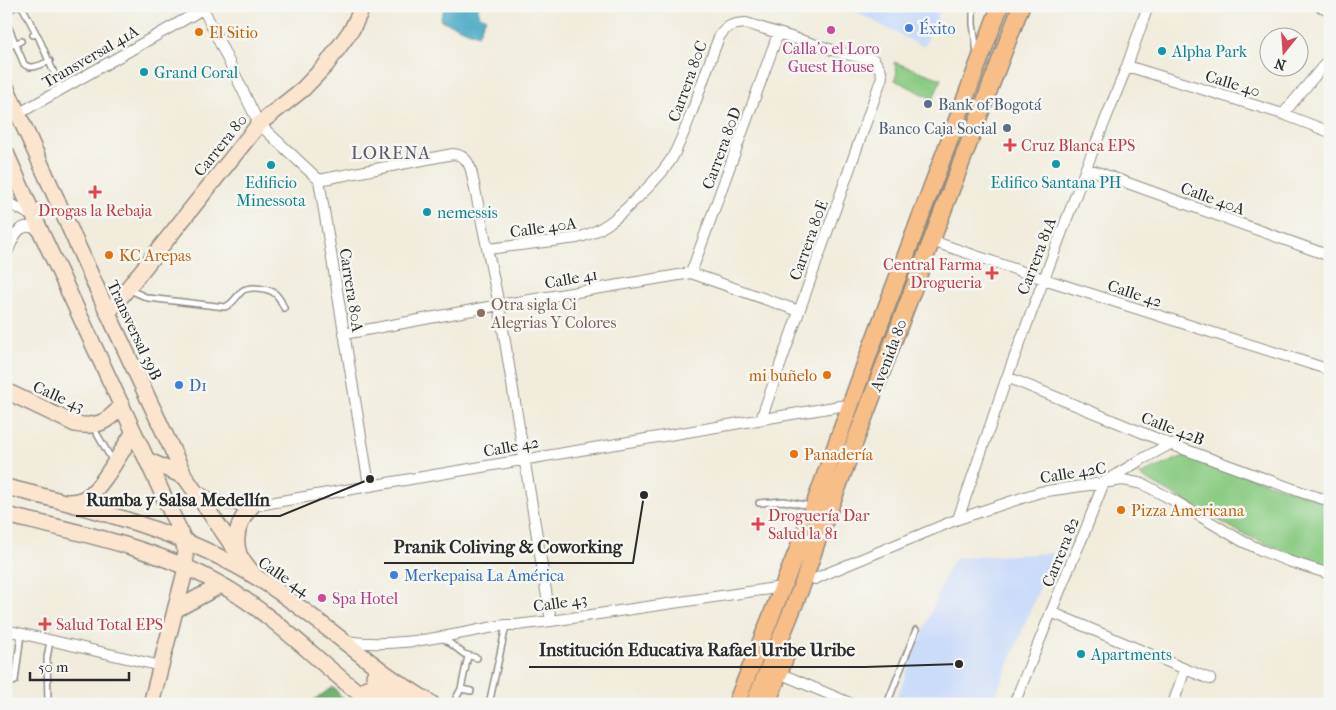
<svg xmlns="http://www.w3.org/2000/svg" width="1336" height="710" font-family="'IM FELL French Canon',serif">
<rect width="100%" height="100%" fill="#f6f6f2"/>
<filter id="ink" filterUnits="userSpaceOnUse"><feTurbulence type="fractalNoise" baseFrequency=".02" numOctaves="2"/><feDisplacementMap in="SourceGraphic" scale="10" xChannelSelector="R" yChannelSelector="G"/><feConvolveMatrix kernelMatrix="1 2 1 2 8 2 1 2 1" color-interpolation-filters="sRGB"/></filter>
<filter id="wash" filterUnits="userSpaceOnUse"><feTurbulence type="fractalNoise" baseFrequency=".0096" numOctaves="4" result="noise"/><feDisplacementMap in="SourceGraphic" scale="20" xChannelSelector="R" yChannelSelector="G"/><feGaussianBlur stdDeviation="1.12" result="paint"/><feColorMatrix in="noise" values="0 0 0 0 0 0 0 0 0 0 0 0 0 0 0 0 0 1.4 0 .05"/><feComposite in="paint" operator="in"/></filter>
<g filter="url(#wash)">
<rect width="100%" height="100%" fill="#f1ecdb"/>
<path fill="#cbdcf9" d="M844 6H942L924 47Z
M1054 553 992 704H894L950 565 956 558Z"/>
<path fill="#8bcc83" stroke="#5b7c57" d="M894 62 941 79 933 99 895 80 897 72Z
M1184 456 1330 503V566L1306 560 1243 534 1139 475Z"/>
<path fill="#70b071" stroke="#4e6e4e" d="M333 687 348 704H308Z"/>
<path fill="#42a7c2" stroke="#366976" d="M445 6H479L478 9 480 16 486 18 478 35 440 20Z"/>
</g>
<g filter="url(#ink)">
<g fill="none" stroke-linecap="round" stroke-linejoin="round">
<g stroke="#8e8c83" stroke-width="8">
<path id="lane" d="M20 6 23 8 37 35
M973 6V24L977 53
M6 12 16 6
M6 21 24 64C31 71 42 64 50 61
M33 35 36 34 38 36 61 89
M6 48 21 41
M130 290 148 298 225 307C233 304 236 297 242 291 249 286 265 288 273 292 278 295 282 303 284 308
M93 427 112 460
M759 503 784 501 810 506
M442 637 464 654 477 658
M6 681 13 682 15 681 21 634
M461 689 471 691
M48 703 47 658 50 641
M453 704 461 689 468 656
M489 704 506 626
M887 704 916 630"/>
</g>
<g stroke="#8e8c83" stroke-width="12">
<path id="street" d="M202 6 259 124 319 180 369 485
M1319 6 1330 10
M1127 66 1283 114 1330 132
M18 114 203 9
M1283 114 1330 58
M1086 168 1330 256
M319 180 453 154C464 155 468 161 471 170L499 305 551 621
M6 201 34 217
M932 241 1044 279 1330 370
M488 249 577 238C601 232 617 218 634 201 648 188 662 174 672 158 682 140 688 121 696 101 703 80 711 58 719 37 727 25 732 24 746 23L842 53 874 60 881 71 882 77 761 419
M6 255C14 238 17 219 40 230
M691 273 778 34
M344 334 499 305 691 273 799 311
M1007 377 1170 444 1304 493 1330 501
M197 490C214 502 231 507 252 506L840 406 851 405
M958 519 1007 377 1086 168 1127 66 1148 6
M815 579 828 573 958 519 1040 492 1123 480 1143 484 1173 500 1242 541 1263 551 1288 561 1330 574
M1051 612 1185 669 1210 679
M6 630 161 666
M345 641C400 649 452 634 506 625H516L551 621 782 587
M779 673 852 704
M1014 704 1069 568 1083 536 1104 482 1139 461 1170 444
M1173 704 1185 669"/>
</g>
<g stroke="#8e8c83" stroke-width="18">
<path id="secondary" d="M6 87 108 313 185 477 241 558 255 576
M6 153 40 230 184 540 186 568 151 704
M108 313 259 124 303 89 326 65 352 29 363 6
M6 391 75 424C97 428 108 422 122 405
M147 460 185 477
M6 487C95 509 186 532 264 582 306 609 344 643 385 673 400 684 417 694 432 704
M68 502C74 502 81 501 87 497 103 487 122 449 134 432
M6 515C81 533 163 549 230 590 282 622 324 668 373 704
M239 554C233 536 239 520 252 506
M175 610 221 585
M374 676 410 704
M367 688 388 704"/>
</g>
<g stroke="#8e8c83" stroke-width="19">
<path id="primary" d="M736 704 802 539 871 348 1000 6
M754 704 803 583 816 544 1021 6
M767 704 788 650"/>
</g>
<use href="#lane" stroke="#fff" stroke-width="5"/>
<use href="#street" stroke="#fff" stroke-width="10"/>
<use href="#secondary" stroke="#fce5cf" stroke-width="15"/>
<use href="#primary" stroke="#f7be87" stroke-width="16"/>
</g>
</g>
<g fill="#3f7fe0" stroke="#f6f6f2" stroke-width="2">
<circle cx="909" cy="28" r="5"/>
<circle cx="179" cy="385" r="5"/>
<circle cx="394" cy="575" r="5"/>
</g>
<g fill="#d1479c" stroke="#f6f6f2" stroke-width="2">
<circle cx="831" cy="30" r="5"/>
<circle cx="322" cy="598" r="5"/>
</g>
<g fill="#e8710a" stroke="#f6f6f2" stroke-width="2">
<circle cx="199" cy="32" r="5"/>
<circle cx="109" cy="255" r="5"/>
<circle cx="827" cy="375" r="5"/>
<circle cx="794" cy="454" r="5"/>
<circle cx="1121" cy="510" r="5"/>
</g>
<g fill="#0f9aa8" stroke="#f6f6f2" stroke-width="2">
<circle cx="1162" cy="51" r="5"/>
<circle cx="144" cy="72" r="5"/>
<circle cx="1056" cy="164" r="5"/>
<circle cx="271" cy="165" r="5"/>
<circle cx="427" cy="212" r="5"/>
<circle cx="1081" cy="654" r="5"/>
</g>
<g fill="#5c6f8a" stroke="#f6f6f2" stroke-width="2">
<circle cx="928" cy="104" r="5"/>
<circle cx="1007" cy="128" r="5"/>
</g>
<g fill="#e0444e" stroke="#f6f6f2" stroke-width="2">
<path d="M1007.5 137.5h5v5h5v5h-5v5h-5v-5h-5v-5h5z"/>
<path d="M92.5 184.5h5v5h5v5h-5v5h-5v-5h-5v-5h5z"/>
<path d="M989.5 265.5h5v5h5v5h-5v5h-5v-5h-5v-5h5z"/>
<path d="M755.5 516.5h5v5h5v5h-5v5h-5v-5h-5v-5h5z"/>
<path d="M42.5 616.5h5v5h5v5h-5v5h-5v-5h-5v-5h5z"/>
</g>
<circle fill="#8d6e63" stroke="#f6f6f2" stroke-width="2" cx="481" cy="313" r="5"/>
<g text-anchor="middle" stroke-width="5" stroke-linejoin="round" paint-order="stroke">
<g font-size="16" fill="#366cbe" stroke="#f6f6f2" text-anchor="start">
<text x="919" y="34">Éxito</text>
<text x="189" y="391">D1</text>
<text x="404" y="581">Merkepaisa La América</text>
</g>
<g font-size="16" fill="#c56008" stroke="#f6f6f2" text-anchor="start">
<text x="209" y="38">El Sitio</text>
<text x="119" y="261">KC Arepas</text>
<text x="817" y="381" text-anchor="end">mi buñelo</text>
<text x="804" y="460">Panadería</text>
<text x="1131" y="516">Pizza Americana</text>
</g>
<g font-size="16" fill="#b23c85" stroke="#f6f6f2">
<text x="831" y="54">Calla'o el Loro<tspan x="831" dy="18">Guest House</tspan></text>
<text x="332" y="604" text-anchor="start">Spa Hotel</text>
</g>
<g font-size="16" fill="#0d838f" stroke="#f6f6f2" text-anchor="start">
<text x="1172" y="57">Alpha Park</text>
<text x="154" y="78">Grand Coral</text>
<text x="271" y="188" text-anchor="middle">Edificio<tspan x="271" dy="18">Minessota</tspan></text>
<text x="1056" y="188" text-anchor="middle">Edifico Santana PH</text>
<text x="437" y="218">nemessis</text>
<text x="1091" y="660">Apartments</text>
</g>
<g font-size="16" fill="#2b2b2b" stroke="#f6f6f2">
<text transform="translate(90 56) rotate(-30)" y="6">Transversal 41A</text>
<text transform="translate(687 81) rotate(-70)" y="6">Carrera 80C</text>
<text transform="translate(1233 83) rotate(17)" y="6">Calle 40</text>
<text transform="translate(220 145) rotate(-51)" y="6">Carrera 80</text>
<text transform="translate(721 148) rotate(-70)" y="6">Carrera 80D</text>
<text transform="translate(1213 198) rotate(20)" y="6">Calle 40A</text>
<text transform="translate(543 227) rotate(-8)" y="6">Calle 40A</text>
<text transform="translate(808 240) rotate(-70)" y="6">Carrera 80E</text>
<text transform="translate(1036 256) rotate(-69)" y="6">Carrera 81A</text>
<text transform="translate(571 278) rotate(-10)" y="6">Calle 41</text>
<text transform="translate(352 290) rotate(81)" y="6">Carrera 80A</text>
<text transform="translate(1135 293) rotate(18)" y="6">Calle 42</text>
<text transform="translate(135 330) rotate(65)" y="6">Transversal 39B</text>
<text transform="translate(888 355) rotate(-69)" y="6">Avenida 80</text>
<text transform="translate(59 396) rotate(24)" y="6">Calle 43</text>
<text transform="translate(1173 428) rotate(21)" y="6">Calle 42B</text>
<text transform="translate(511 446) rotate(-10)" y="6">Calle 42</text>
<text transform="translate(1073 472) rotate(-9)" y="6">Calle 42C</text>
<text transform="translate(1060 552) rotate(-68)" y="6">Carrera 82</text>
<text transform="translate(284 576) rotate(34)" y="6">Calle 44</text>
<text transform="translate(560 602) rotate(-8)" y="6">Calle 43</text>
</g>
<g font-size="16" fill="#4e5e75" stroke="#f6f6f2" text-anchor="start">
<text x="938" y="110">Bank of Bogotá</text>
<text x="997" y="134" text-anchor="end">Banco Caja Social</text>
</g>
<g font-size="16" fill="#be3a42" stroke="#f6f6f2" text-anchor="start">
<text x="1021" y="151">Cruz Blanca EPS</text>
<text x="95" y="216" text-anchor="middle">Drogas la Rebaja</text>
<text x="982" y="270" text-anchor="end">Central Farma<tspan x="982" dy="18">Drogueria</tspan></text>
<text x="768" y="521">Droguería Dar<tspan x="768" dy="18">Salud la 81</tspan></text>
<text x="56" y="630">Salud Total EPS</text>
</g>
<g font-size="16" fill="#785e54" stroke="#f6f6f2" text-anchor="start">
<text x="491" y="310">Otra sigla Ci<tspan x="491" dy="18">Alegrias Y Colores</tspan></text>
</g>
<g font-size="18" letter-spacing="1" fill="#60596e" stroke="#f6f6f2">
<text x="391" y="159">LORENA</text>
</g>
</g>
<path fill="none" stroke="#2b2b2b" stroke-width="2" d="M370 479L280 516H76M644 495L633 563H384M959 664L865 667H529"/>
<g fill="#2b2b2b" stroke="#f6f6f2" stroke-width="2">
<circle cx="370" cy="479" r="5"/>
<circle cx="644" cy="495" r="5"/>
<circle cx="959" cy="664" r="5"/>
</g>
<g font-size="18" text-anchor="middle" font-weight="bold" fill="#2b2b2b" stroke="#f6f6f2" stroke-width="5" stroke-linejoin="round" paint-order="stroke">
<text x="178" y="506">Rumba y Salsa Medellín</text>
<text x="508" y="553">Pranik Coliving &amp; Coworking</text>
<text x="697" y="656">Institución Educativa Rafael Uribe Uribe</text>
</g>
<rect width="1336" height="710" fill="none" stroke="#f6f6f2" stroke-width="25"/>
<g transform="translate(1284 52) rotate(197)"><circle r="24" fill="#f6f6f2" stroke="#a5a5a2"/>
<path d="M0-4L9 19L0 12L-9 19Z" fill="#d1495b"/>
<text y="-8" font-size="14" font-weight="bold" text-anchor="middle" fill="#2b2b2b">N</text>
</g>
<path d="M30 672v8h99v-8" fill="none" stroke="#2b2b2b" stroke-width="2.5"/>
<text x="38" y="672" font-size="15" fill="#2b2b2b" stroke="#f6f6f2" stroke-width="4" paint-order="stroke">50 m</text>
</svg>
